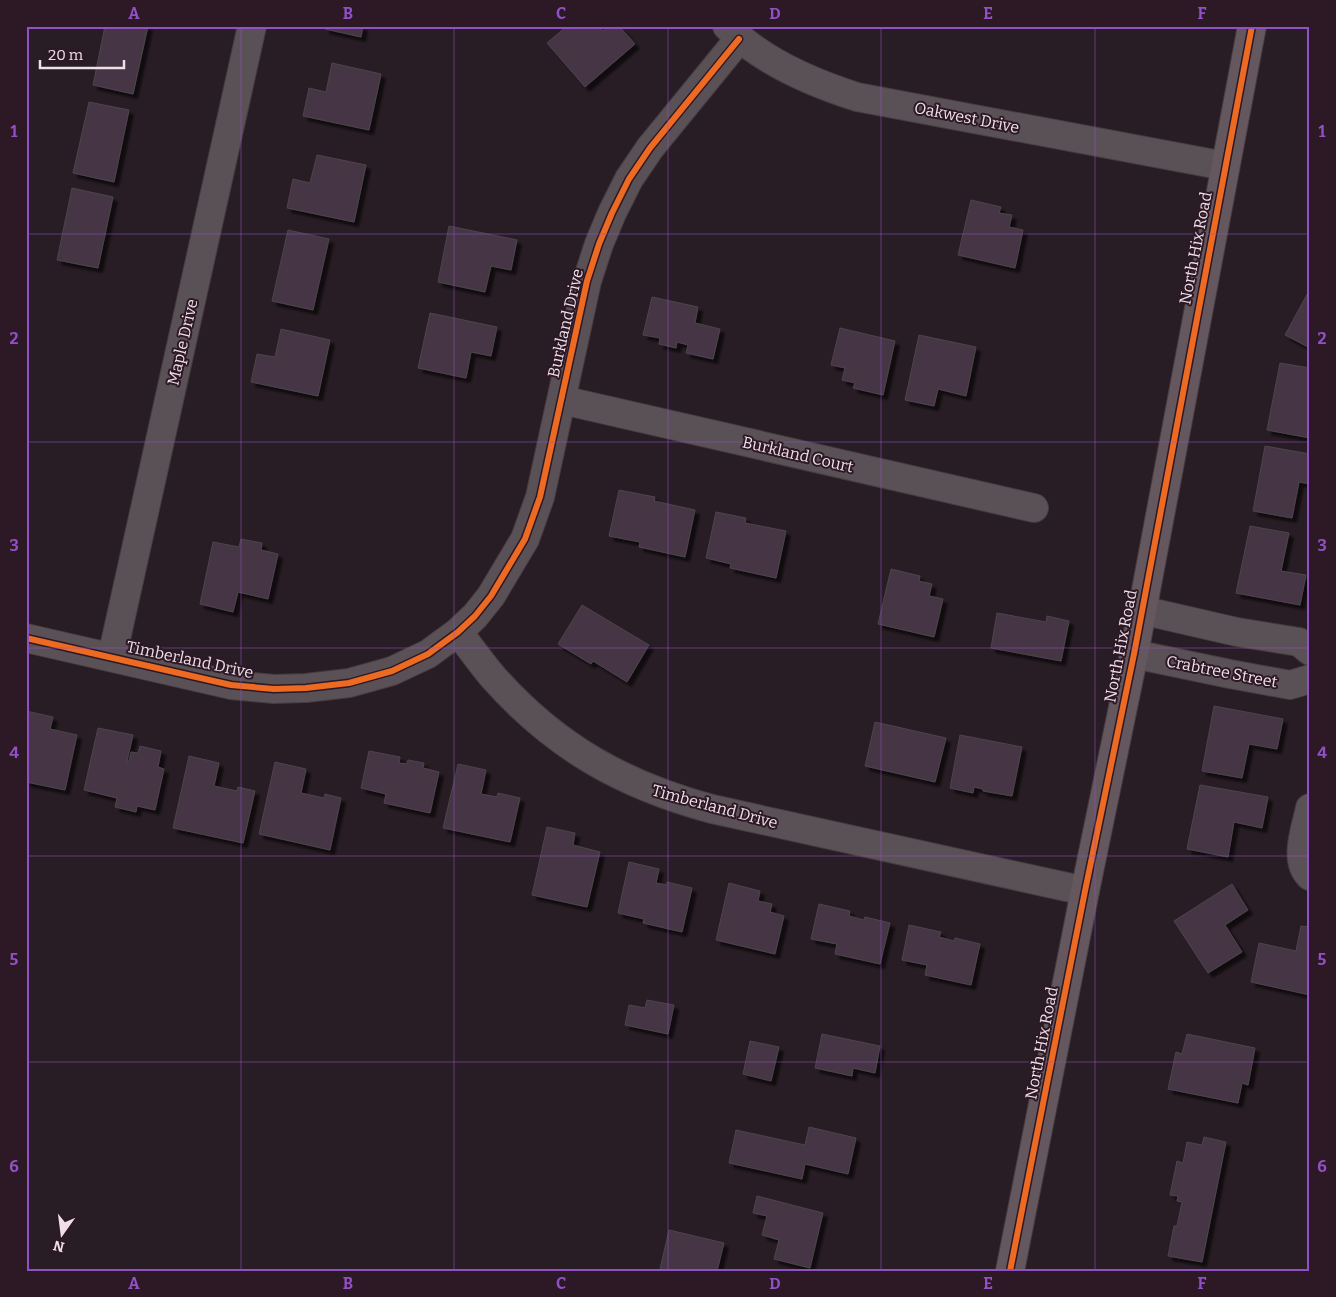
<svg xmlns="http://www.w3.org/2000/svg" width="1336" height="1297" font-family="Bitter,serif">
<defs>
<filter id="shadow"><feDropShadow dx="4.5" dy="4.5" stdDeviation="1" flood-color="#0009"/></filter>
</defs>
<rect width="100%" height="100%" fill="#281d24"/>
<path fill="#453544" stroke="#4d454c" filter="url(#shadow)" d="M105 26H148L133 94 93 85Z
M325 26H363L361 37 325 29Z
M567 26H599L603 31 609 26H619L635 44 585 87 547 43Z
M332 63 381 74 369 130 303 116 309 88 326 92Z
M89 102 129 110 114 182 73 173Z
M317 155 366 165 354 222 287 208 293 179 310 183Z
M72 188 113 197 98 268 57 260Z
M971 200 1001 207 999 213 1012 215 1009 227 1023 230 1015 268 958 255Z
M449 226 517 240 511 270 491 266 485 292 438 282Z
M288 230 329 239 313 310 272 301Z
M1310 289V348L1285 335Z
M652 297 698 307 695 323 720 329 713 359 686 353 688 345 677 342 676 348 659 344 660 338 643 335Z
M430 313 497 327 491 356 471 352 466 378 418 368Z
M840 328 895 341 883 395 853 388 855 383 842 380 845 368 831 365Z
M281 329 330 340 318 396 251 382 257 354 275 357Z
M919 335 976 347 966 396 938 389 934 406 905 400Z
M1280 363 1310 368V438L1267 430Z
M1265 446 1310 454V484L1299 482 1292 518 1253 511Z
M619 490 655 497 654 501 695 510 685 557 639 547 640 542 609 536Z
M716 512 746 518 745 523 786 531 776 578 730 568 731 564 706 558Z
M1250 526 1289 533 1281 571 1306 575 1300 605 1236 593Z
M241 539 262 543 261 550 278 554 268 599 238 592 233 612 200 604 213 542 239 547Z
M891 569 920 576 919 581 932 584 929 596 943 599 934 637 878 624Z
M582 605 649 645 627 682 593 661 591 664 558 644Z
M997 613 1046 622 1047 616 1069 621 1061 661 991 648Z
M1214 706 1283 719 1277 749 1249 744 1242 778 1202 771Z
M26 711 53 717 50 729 77 735 65 790 26 782Z
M875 722 946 738 935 782 865 766Z
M98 728 133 735 127 761H129L131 752 138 753 140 746 161 751 158 767 164 769 155 810 137 806 136 812 115 807 117 798 84 790Z
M960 735 1022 747 1012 796 983 791V789L974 787 973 793 950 788Z
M369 751 400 757 399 763 407 764 408 760 424 763 423 768 439 772 430 813 384 803 386 794 361 788Z
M189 756 219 763 214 786 237 791 238 787 255 791 243 843 173 828Z
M275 762 306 769 301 793 324 798 325 794 341 798 330 850 259 834Z
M458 764 486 770 481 794 497 797 498 793 520 798 510 842 443 828Z
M1200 785 1268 797 1262 828 1234 822 1228 857 1187 849Z
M547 827 575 833 573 845 600 852 587 907 532 895Z
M629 862 659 869 656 883 667 885V882L692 888 682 932 643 923 644 919 618 913Z
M729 883 760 891 758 901 772 904 770 912 784 916 775 954 716 940Z
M1232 884 1248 910 1225 925 1242 952 1208 973 1174 921Z
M819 904 850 911 849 916 864 920 865 917 890 923 880 964 835 954 837 944 811 939Z
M909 925 941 932 939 937 954 941 955 938 980 944 971 985 925 975 927 965 902 960Z
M1301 926 1310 927V995L1251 982 1259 943 1296 951Z
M647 1000 674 1005 668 1034 625 1025 629 1005 645 1008Z
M822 1034 880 1046 875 1073 853 1068 852 1076 815 1068Z
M1187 1034 1255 1048 1248 1085 1242 1083 1238 1103 1168 1089 1176 1052 1182 1054Z
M750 1041 779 1047 771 1081 743 1074Z
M809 1127 856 1138 848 1174 805 1164 802 1179 729 1163 736 1130 805 1145Z
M1204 1137 1226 1142 1202 1262 1168 1256 1174 1226H1177L1182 1202 1177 1201 1178 1196 1170 1195 1177 1161 1183 1163 1187 1142 1202 1145Z
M757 1196 823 1213 810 1268 774 1259 779 1240 762 1235 767 1216 753 1213Z
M669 1230 724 1243 717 1271H670L660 1269Z"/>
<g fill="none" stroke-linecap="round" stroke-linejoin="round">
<g stroke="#453b41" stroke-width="30">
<path id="street" d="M727 26C761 61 810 82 857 97L1225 166
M562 400 1034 508
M1141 610 1237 632 1299 642 1310 651
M458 632C470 647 481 663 493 677 555 747 623 785 712 809L1085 891
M26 638 231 685 274 689 306 688 349 683 392 671 428 654 458 632 475 616 491 596 525 539 540 497 587 281 599 244 612 213 629 179 650 148 739 39
M1134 654 1230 674 1290 685 1310 679
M112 657 252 26
M1310 808C1306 828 1293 860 1310 876"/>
</g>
<g stroke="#453b41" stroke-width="30">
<path id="secondary" d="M1010 1271 1085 891 1134 654 1252 26"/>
</g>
<use href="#street" stroke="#5a5156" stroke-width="28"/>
<use href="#secondary" stroke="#64585e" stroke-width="28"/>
<g stroke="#2d1825" stroke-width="9">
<path id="cycleway" d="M26 638 231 685 274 689 306 688 349 683 392 671 428 654 458 632 475 616 491 596 525 539 540 497 587 281 599 244 612 213 629 179 650 148 739 39
M1010 1271 1085 891 1134 654 1252 26"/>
</g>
<use href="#cycleway" stroke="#ed6a23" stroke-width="6"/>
</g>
<path fill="none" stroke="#9250c7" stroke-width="1" stroke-opacity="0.55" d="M241 26V1271M454 26V1271M668 26V1271M881 26V1271M1095 26V1271M26 234H1310M26 442H1310M26 648H1310M26 856H1310M26 1062H1310"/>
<g text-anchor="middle" stroke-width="4" stroke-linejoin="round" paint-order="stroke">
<g font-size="16" fill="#efe0e8" stroke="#2d1825">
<text transform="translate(967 117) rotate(11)" y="6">Oakwest Drive</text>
<text transform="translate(1195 248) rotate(-79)" y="6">North Hix Road</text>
<text transform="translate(565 323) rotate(-77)" y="6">Burkland Drive</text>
<text transform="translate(182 342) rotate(-77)" y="6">Maple Drive</text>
<text transform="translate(798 454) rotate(13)" y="6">Burkland Court</text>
<text transform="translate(1120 646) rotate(-79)" y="6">North Hix Road</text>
<text transform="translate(190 659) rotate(12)" y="6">Timberland Drive</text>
<text transform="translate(1222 671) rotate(11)" y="6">Crabtree Street</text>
<text transform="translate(715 806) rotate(15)" y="6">Timberland Drive</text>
<text transform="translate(1041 1043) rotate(-79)" y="6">North Hix Road</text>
</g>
</g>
<rect width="1336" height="1297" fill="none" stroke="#2d1825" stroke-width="55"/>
<g transform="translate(62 1234) rotate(194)" stroke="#2d1825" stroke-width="4" paint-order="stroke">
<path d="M0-4L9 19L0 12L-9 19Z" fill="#efe0e8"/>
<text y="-8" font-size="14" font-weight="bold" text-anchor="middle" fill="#efe0e8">N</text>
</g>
<path d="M40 60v8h84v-8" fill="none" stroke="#efe0e8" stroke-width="2.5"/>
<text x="48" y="60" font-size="15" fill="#efe0e8" stroke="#2d1825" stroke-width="4" paint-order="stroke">20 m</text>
<rect x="28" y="28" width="1280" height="1242" fill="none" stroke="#9250c7" stroke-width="2"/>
<g font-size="16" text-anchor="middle" font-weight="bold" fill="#9250c7">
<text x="134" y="19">A</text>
<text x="348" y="19">B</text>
<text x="561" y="19">C</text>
<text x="775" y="19">D</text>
<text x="988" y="19">E</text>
<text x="1202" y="19">F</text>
<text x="14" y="137">1</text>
<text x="1322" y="137">1</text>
<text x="14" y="344">2</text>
<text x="1322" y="344">2</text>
<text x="14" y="551">3</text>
<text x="1322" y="551">3</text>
<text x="14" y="758">4</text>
<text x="1322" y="758">4</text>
<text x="14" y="965">5</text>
<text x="1322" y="965">5</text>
<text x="14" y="1172">6</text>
<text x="1322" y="1172">6</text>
<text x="134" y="1289">A</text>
<text x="348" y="1289">B</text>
<text x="561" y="1289">C</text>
<text x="775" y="1289">D</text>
<text x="988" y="1289">E</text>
<text x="1202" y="1289">F</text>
</g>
</svg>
